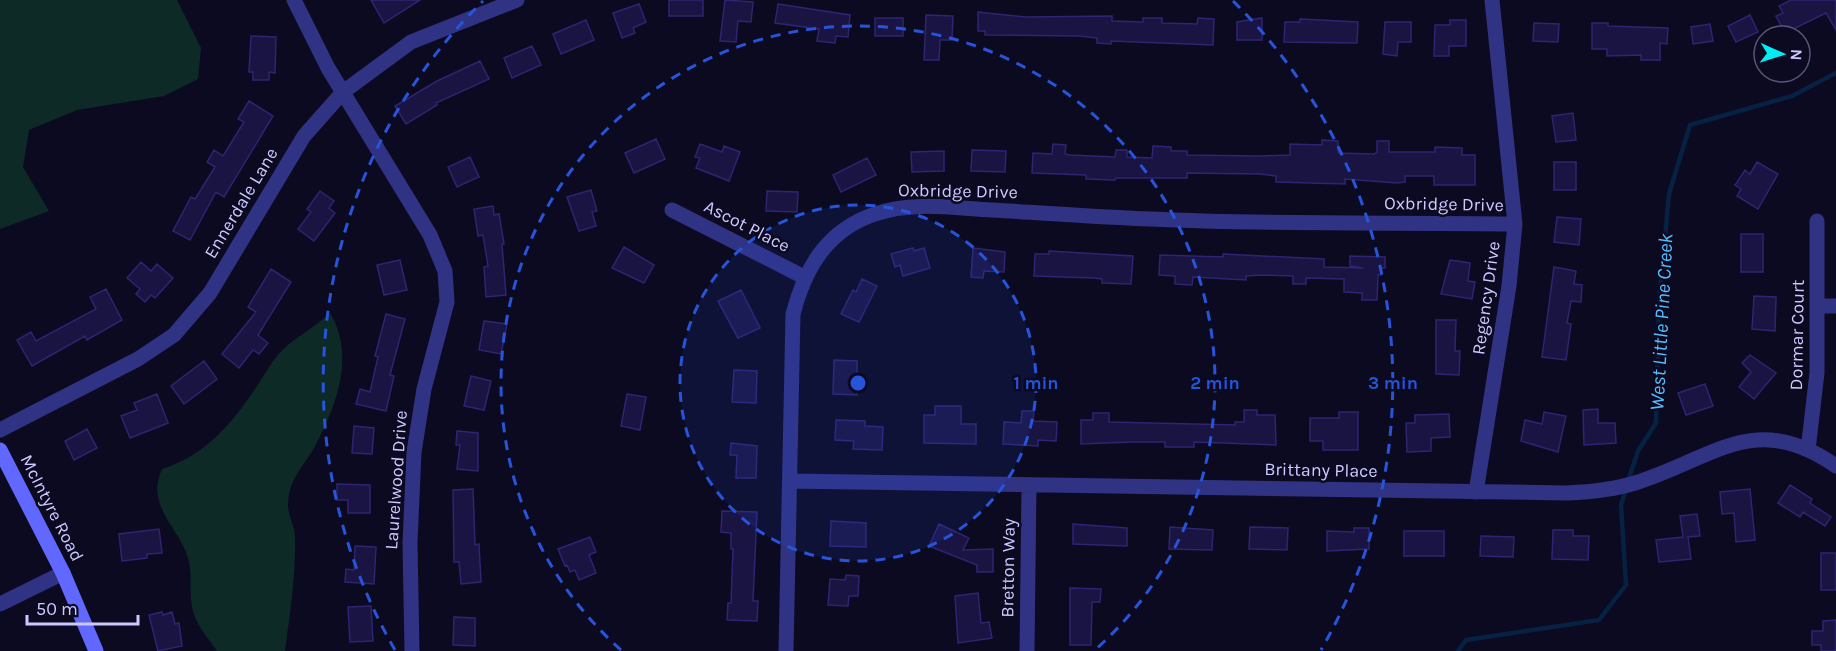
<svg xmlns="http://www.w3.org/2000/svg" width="1836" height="651" font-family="Karla,sans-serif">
<rect width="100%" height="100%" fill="#0c0a20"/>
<path fill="#0d2a27" d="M0 0H177L201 48 198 79 164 96 77 110 29 130 23 167 49 211 0 229Z
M330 313C356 355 336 408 314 448 302 469 289 478 288 505 288 516 295 526 295 537 296 575 290 613 285 651H217C205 633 193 623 191 599 190 585 192 571 188 558 179 527 145 506 162 469 207 455 234 421 259 383 265 374 270 364 277 356 291 339 313 329 330 313Z"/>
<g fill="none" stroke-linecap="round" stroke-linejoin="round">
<path stroke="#062143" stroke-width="4.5" d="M1628 481 1638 451 1656 423 1659 302 1669 194 1690 125 1792 96 1836 73
M1458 651 1466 640 1599 620 1626 585 1621 505 1626 490"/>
</g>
<path fill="#1a1443" stroke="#2e2471" stroke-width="1.5" d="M371 0H420L384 23Z
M669 0H703V16H669Z
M725 0 753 2 751 22 738 21 736 42 720 41Z
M1791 0H1836V30L1826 13 1785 33 1776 16 1783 13 1779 6Z
M639 4 646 22 633 28 635 33 622 38 613 13Z
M778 4 850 15 848 37 836 36 835 43 817 41 819 29 775 23Z
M978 12 1026 17 1112 16V21L1143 22V18H1162V23L1197 24 1198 18 1214 19 1213 45 1111 41V44L1097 43V38L1079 36 985 35V31H978Z
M926 15 953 16 952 40H940L939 60H924Z
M1750 15 1758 32 1736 42 1728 26Z
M875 18H903V36H875Z
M1262 18V40H1237V22Z
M1300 19 1358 22 1357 43 1284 42 1285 22H1300Z
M586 20 594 40 561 54 553 34Z
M1450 20H1466V46H1449V56H1434L1435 25H1450Z
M1385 22H1411V42H1398L1397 56 1383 54Z
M1534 23 1559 24 1558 42 1533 41Z
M1592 23H1608V26L1668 28 1667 44 1660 43V60H1641V55L1607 56V49H1592Z
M1710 24 1713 41 1693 44 1691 27Z
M251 36 276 37 275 73 269 72V80H253V72H249Z
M532 46 541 65 512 78 504 58Z
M480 61 489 79 436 103 437 105 406 124 395 106 437 81Z
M249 101 273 116 224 197 216 192 190 240 173 231 191 197 195 199 215 167 207 162 214 150 223 156 244 122 238 119Z
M1573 113 1576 140 1556 142 1552 116Z
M656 139 665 159 634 173 625 153Z
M1322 140 1338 141V153L1374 154 1377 152V141H1389V152H1435V147L1462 148V155H1475V185H1434V176H1405V182L1397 183 1345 179V184L1276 182V176L1260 174 1187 173V178H1116L1115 180 1086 179V175L1032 173 1033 153 1052 154 1053 144 1066 145 1065 154 1070 155 1115 157 1116 150H1127V157L1152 158 1153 146 1171 147V151H1187V155L1261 156 1290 155V144L1322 145Z
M700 144 722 152 724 146 740 152 729 181 696 168 700 158 695 157Z
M972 150 1006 151 1005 172 971 171Z
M944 151V171L912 172 911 152Z
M470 157 479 177 457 187 448 167Z
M867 158 876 175 841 192 833 175Z
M1554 162H1576V190H1554Z
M1757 162 1778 174 1758 209 1737 196 1741 189 1735 185 1745 170 1750 174Z
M591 190 597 211 592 212 596 226 579 231 567 197Z
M320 191 334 201 329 208 335 213 314 241 298 229 311 212 307 209Z
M767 191 798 192 797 212 766 211Z
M493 206 494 215 499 214 504 244H502L506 295 486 297 484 267 488 266 483 235 478 236 474 209Z
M1557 217 1581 219 1579 245 1554 242Z
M1741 234H1763V272H1741Z
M624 247 654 265 644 283 612 268Z
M913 248 914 251 924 248 930 268 903 276 900 265 895 267 891 254Z
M973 248 1005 252 1004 272 984 271 983 278 971 277Z
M1049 251 1133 256 1131 284 1102 283V279L1094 278 1034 276 1035 254H1049Z
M1223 254 1324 259V267L1363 268 1350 266V256L1385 257V268H1381V275H1378L1377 300H1362V293L1344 292V279L1306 278V284H1293V276L1262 275 1246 276V280L1193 277 1192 285 1175 284V276L1159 275 1160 255 1223 257Z
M400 260 407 290 384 295 377 265Z
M1450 260 1470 263 1468 281 1475 282 1472 299 1441 294Z
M141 262 151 271 157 264 173 278 155 298 151 295 145 302 136 294 140 289 127 278Z
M1554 267 1576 271 1574 284 1582 285 1581 302 1571 301 1567 323 1571 324 1566 360 1542 357Z
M271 269 291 282 258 335 268 343 259 354 253 350 239 368 222 354 256 312 248 307Z
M862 279 877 286 859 322 841 314 853 290 856 292Z
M106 289 122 320 87 340 85 336 32 366 17 340 31 332 36 341 96 309 90 297Z
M741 290 760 328 738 338 718 301Z
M1754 296 1776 297 1775 331 1752 329Z
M386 314 405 319 390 375 394 376 386 411 356 404 360 389 370 392 378 357 375 356Z
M1436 320H1456L1455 351H1460L1459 375 1436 374Z
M484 321 507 324 501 354 479 350Z
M1750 355 1776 373 1754 399 1739 387 1751 372 1742 363Z
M834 360 857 361V395L833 394Z
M204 361 217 379 184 404 171 386Z
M734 370 757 371 756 403 732 402Z
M471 376 491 381 484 410 464 406Z
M1705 384 1713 406 1686 415 1678 393Z
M157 394 168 423 130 438 121 416 137 410 134 403Z
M627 394 646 397 640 430 621 426Z
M935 406H961V424H976V444L924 443V415H935Z
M1598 409V423H1615L1616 443 1584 445 1583 410Z
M1244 410H1257V415H1275L1276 445 1194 442V447H1165V442H1132L1081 444V420H1093V413H1109V422L1235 425V422H1244Z
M1022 411H1034L1033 421 1057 422 1056 441 1038 440V446L1003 444 1004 422 1021 423Z
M1339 412H1358V450H1323V441H1310V418H1339Z
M1544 412 1566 416 1558 452 1521 441 1525 420 1542 424Z
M1449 414 1450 437 1431 438V451L1407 452 1406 423H1415V415Z
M836 420 865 421V426L883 427 882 450 853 449 854 441 835 440Z
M354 426 374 428 372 454 352 453Z
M87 429 97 448 74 460 65 441Z
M457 431 478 433V471L457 469 460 445H456Z
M731 443 757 446 756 478H736L737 455H730Z
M337 484 370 485V513H348V500H337Z
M1790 485 1812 499 1810 503 1831 517 1825 526 1803 512 1800 517 1778 503Z
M473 489 475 545 479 544 481 582 461 584 459 562H454L453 490Z
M1750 489 1755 540 1736 542 1734 513 1722 514 1720 492Z
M722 511 757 512 753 601H758L757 621 727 620 728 603H731L733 549H731V533L721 532Z
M1697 514 1700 536 1688 537 1691 559 1659 562 1656 540 1683 537 1680 516Z
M831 521 866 523V547L830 546Z
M939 524 969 538 963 550 993 549V572H977V565L929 546Z
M1073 524 1127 528V546L1073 544Z
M1170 527 1213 530 1212 550 1169 549Z
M1250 527 1288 528 1287 550 1249 549Z
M1354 528H1369V549L1327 551V531L1354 532Z
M159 529 162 553 147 554V558L122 561 119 534Z
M1553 530H1573V536H1589L1588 560 1552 559Z
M1404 531H1444V556H1404Z
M1481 536 1514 537 1513 557 1480 556Z
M590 537 596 552 589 555 596 573 579 580 575 570 570 572 567 565 565 566 558 549Z
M355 546 376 547 374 584 345 582 346 569 354 570Z
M1821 553H1836V590H1821Z
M846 575 859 576 858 596H849L848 606 828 605 830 579 845 580Z
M1070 588 1101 589 1100 602H1092L1091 645H1070Z
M978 593 981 623 989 622 992 638 958 643 955 596Z
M371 606 373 641 350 642 348 607Z
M162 612 163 615 172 612 175 624 179 623 182 646 158 651 149 615Z
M454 617 475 618V646L453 645Z
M1836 620V651H1821V645H1812V631H1823V621Z"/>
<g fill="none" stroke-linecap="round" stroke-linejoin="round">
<path stroke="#303384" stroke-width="15" d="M294 0 328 68 430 235 445 271 447 302 424 389 414 452 410 543 412 651
M672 210 804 277
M1819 306H1836
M0 430 138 359 174 335 210 293 304 136 343 92 411 42 517 0
M1808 450 1817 373V221
M790 481 1567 493C1590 492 1613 490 1635 483 1713 459 1754 409 1836 466
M1476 492 1509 286 1515 224 1492 0
M0 604 63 573
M786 651 793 314C805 268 827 230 875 214 912 201 953 208 992 210 1045 213 1098 217 1151 219 1272 225 1394 222 1515 224
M1027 651 1029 485"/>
<path stroke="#6068ff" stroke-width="15" d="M0 450 63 573 96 651"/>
</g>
<circle cx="858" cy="383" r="178" fill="#2654da" fill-opacity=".12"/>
<g fill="none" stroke="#2654da" stroke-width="3" stroke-dasharray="10 8">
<circle cx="858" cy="383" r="178"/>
<path d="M621 650A357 357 0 1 1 1095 650"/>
<path d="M395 650A535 535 0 0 1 483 1M1233 1A535 535 0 0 1 1321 650"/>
</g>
<g text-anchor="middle" stroke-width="5" stroke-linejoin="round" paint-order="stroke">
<g font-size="18" fill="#cbc9ff" stroke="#0c0a20">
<text transform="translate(958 191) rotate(1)" y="6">Oxbridge Drive</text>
<text transform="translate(241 203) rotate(-59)" y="6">Ennerdale Lane</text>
<text transform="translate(1444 204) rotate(1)" y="6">Oxbridge Drive</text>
<text transform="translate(747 226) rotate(27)" y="6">Ascot Place</text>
<text transform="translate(1486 298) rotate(-82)" y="6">Regency Drive</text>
<text transform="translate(1797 335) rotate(-89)" y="6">Dormar Court</text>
<text transform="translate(1321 470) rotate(1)" y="6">Brittany Place</text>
<text transform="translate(396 480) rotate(-86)" y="6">Laurelwood Drive</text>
<text transform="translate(52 508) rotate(63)" y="6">McIntyre Road</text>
<text transform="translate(1008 568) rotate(-89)" y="6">Bretton Way</text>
</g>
<g font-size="20" font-style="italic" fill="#57bdff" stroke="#0c0a20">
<text transform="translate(1661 322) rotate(-87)" y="7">West Little Pine Creek</text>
</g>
</g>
<circle cx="858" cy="383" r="9" fill="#2654da" stroke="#0c0a20" stroke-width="3"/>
<g font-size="18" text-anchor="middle" font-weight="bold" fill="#2654da" stroke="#0c0a20" stroke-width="5" stroke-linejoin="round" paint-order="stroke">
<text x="1036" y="389">1 min</text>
<text x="1215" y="389">2 min</text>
<text x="1393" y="389">3 min</text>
</g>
<g transform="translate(1782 54) rotate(93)"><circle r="28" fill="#0c0a20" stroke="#585679" stroke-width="1.5"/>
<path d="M0-4.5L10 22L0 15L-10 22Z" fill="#00edf4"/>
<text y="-9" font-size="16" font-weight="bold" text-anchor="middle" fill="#cbc9ff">N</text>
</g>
<path d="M27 615v9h111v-9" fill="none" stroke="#cbc9ff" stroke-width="3"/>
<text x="36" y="615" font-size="18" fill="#cbc9ff" stroke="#0c0a20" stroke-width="4.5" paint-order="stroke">50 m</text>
</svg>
